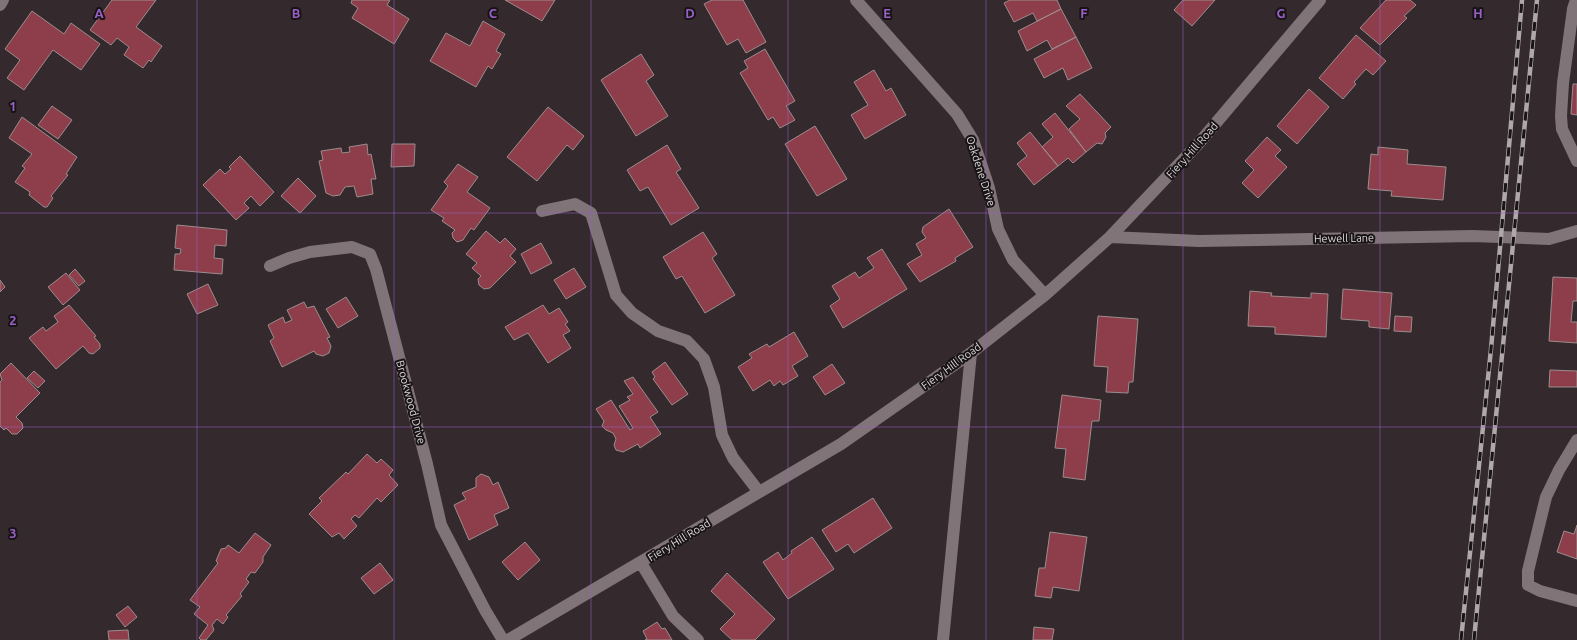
<svg xmlns="http://www.w3.org/2000/svg" width="1577" height="640" font-family="Ubuntu,sans-serif">
<rect width="100%" height="100%" fill="#342a2e"/>
<path fill="#8e3e4a" stroke="#9b8c8d" d="M112 0H156L136 27 162 46 151 62 149 60 143 68 124 55 129 47 117 38 111 45 90 30Z
M352 0H390L387 5 409 19 394 44 352 18 358 8 351 3Z
M505 0H555L542 21Z
M712 0H743L766 42 746 53 738 39 727 45 704 4Z
M1010 0H1057L1061 9 1037 21 1033 13 1014 22 1004 3Z
M1183 0H1215L1192 26 1174 10Z
M1386 0H1410L1416 5 1404 16 1407 18 1380 45 1360 28Z
M1061 9 1076 37 1052 49 1047 40 1027 51 1018 31Z
M32 11 64 34 71 23 100 44 81 70 53 50 24 90 7 78 20 60 5 49Z
M483 21 505 34 496 51 501 54 492 69 488 66 476 87 430 61 446 33 470 46Z
M1356 35 1386 61 1373 75 1366 69 1354 82 1356 84 1343 99 1319 78Z
M1076 37 1092 68 1068 80 1063 68 1044 78 1034 59Z
M765 49 795 101 786 106 795 120 780 128 773 117 768 120 740 73 748 68 744 61Z
M641 54 654 75 646 81 668 116 636 136 601 80Z
M874 70 886 91 891 88 906 115 865 139 851 115 868 105 854 82Z
M1573 84H1577V115L1571 114Z
M1309 89 1329 107 1297 144 1277 126Z
M1080 94 1111 127 1105 133 1106 137 1102 144 1097 143 1086 152 1069 129 1080 119 1066 106Z
M52 106 72 120 58 139 38 125Z
M548 107 584 136 573 150 567 145 537 181 507 157Z
M1055 113 1086 152 1073 163 1068 158 1058 166 1042 147 1053 137 1042 124Z
M22 117 77 157 66 174 68 175 51 196 53 198 47 207H44L29 195 30 192 15 182 25 168 22 166 32 154 9 138Z
M815 126 847 179 817 196 785 144Z
M1030 132 1058 166 1034 185 1017 164 1027 156 1017 143Z
M1267 137 1281 150 1275 156 1287 167 1258 198 1242 183 1254 170 1245 161Z
M367 144 368 155 371 154 376 179H371L373 194 357 197 354 186 345 187 340 195 333 196 326 193 319 161 323 160 321 151 341 148 342 153 350 152 349 147Z
M392 144H415L414 166 391 167Z
M667 145 681 169 676 172 699 208 671 225 648 187 640 191 627 170Z
M1378 147 1408 150 1407 164 1446 167 1443 200 1391 196 1392 191 1368 189 1371 154 1378 155Z
M240 156 274 192 260 206 251 196 244 203 249 208 236 220 203 185 220 169 225 174 231 169 229 167Z
M458 164 478 177 467 192 490 208 474 230 471 228 463 240 457 242 453 238 452 233 455 230 442 221 444 218 431 210 448 186 444 182Z
M298 178 316 196 300 213 281 196Z
M949 209 973 247 955 258 956 261 920 282 907 264 922 255 916 244 926 238 922 232 923 227Z
M177 225 227 230 226 246 215 245 214 258 223 259 222 274 174 270 175 254H180L181 249 175 248Z
M486 231 500 243 505 238 516 249 510 256 516 262 490 288 484 289 479 285 478 279 481 276 472 268 477 263 466 254Z
M703 232 717 254 712 258 735 295 705 313 682 276 676 279 663 257Z
M541 243 552 263 531 274 521 254Z
M882 249 907 289 843 328 830 306 840 299 832 286 855 272 859 278 874 268 867 258Z
M574 268 586 287 566 299 554 280Z
M75 269 85 281 79 286 69 275Z
M66 273 80 290 63 305 48 287Z
M1553 277 1577 278V301H1573L1571 322H1577V343L1549 341Z
M0 280 5 287 0 292Z
M208 284 218 305 197 314 187 294Z
M1343 289 1392 293 1389 329 1369 327V321L1341 319Z
M1250 291 1272 293 1271 296 1311 298V293L1328 294 1326 337 1275 334V327L1248 326Z
M346 297 358 316 338 328 326 309Z
M304 302 307 308 314 306 330 337 327 338 331 346 329 353 323 356 316 354 314 351 282 367 270 341 274 338 268 325 283 317 285 323 292 320 287 310Z
M69 305 96 336 94 337 100 344V348L93 354 89 353 83 346 56 369 29 338 43 327 46 331 58 322 54 316Z
M543 305 549 314 559 308 568 322 565 324 570 331 563 335 571 348 548 363 528 333 514 340 505 327Z
M1098 316 1138 319 1133 382H1129L1128 393 1106 392 1108 367 1094 366Z
M1395 316 1412 317 1411 332 1394 331Z
M794 332 808 356 792 366 798 376 783 385 780 381 774 386 770 380 753 391 738 367 752 358 749 354 767 344 769 347Z
M665 362 688 394 672 405 653 379 655 377 652 372Z
M11 363 40 393 16 417 22 423 23 428 17 434H12L6 428 4 430 0 426V382L2 380 0 374Z
M832 364 845 383 825 395 813 377Z
M1550 370 1577 371V387H1549Z
M34 371 45 381 38 388 27 378Z
M633 377 658 412 650 417 661 434 640 448 638 444 623 452 616 450 614 445 616 439 613 433 606 430 602 426 604 421 596 409 611 400 630 430 633 428 619 406 630 400 627 397 633 394 624 381Z
M1062 395 1101 400 1099 421H1092L1085 480 1063 477 1066 449 1055 448Z
M367 454 377 463 381 459 393 470 389 475 398 485 381 502 377 498 359 518 355 515 351 519 357 526 344 539 339 533 332 537 309 514 322 501 319 498 346 472 348 474Z
M481 474 489 477 493 485 498 482 509 508 494 515 498 525 469 540 454 505 466 499 462 493 476 487V478Z
M873 498 892 528 854 553 848 544 836 552 822 530Z
M1577 525V559L1557 552 1564 531 1574 534Z
M1050 532 1087 537 1079 591 1053 587 1051 598 1035 596 1039 568H1045Z
M255 533 271 545 263 557V562L255 573 251 572 246 579 249 582 240 594 242 596 226 615 228 617 223 624 217 619 212 625 214 630 206 640H201L199 638 208 625 194 614 200 607 190 600 218 563 216 561 221 549 226 548 228 545 239 553Z
M812 537 834 569 788 599 763 562 778 552 783 560 792 553 791 551Z
M525 542 540 560 518 580 502 562Z
M380 563 393 580 374 594 361 578Z
M727 573 775 619 755 640H732L720 629 735 614 711 591Z
M128 606 137 617 125 627 116 615Z
M657 622 662 629 665 628 672 640H645L647 639 643 631Z
M1034 627 1054 629 1052 640H1033Z
M128 630 129 640H109L108 631Z"/>
<g fill="none" stroke-linecap="round" stroke-linejoin="round">
<path stroke="#807479" stroke-width="12" d="M856 0 957 114 973 140 989 188 998 229 1013 260 1045 295
M1576 0 1573 9 1563 83 1561 116 1562 129 1577 161
M0 5 3 0
M542 211 575 204 591 213 616 295 632 313 658 331 687 341 704 359 714 387 722 435 733 458 759 492
M1110 237 1199 241 1473 236 1549 239 1577 231
M270 266 289 258 310 252 352 247 370 254 376 269 427 464 441 525 485 610 503 640
M1577 440 1559 470 1546 497 1528 571V585L1540 591 1577 601
M641 563 673 616 698 640
M508 640 841 444 971 353 1045 295 1110 237 1199 143 1320 0
M943 640 971 353"/>
<g stroke="#afa7aa" stroke-width="4.5">
<path id="rail" d="M1461 640 1491 349 1522 0
M1474 640 1537 0"/>
</g>
<use href="#rail" stroke="#181416" stroke-width="3" stroke-dasharray="9" stroke-linecap="butt"/>
</g>
<path fill="none" stroke="#9960c7" stroke-width="1" stroke-opacity="0.55" d="M197 0V640M394 0V640M591 0V640M788 0V640M986 0V640M1183 0V640M1380 0V640M0 213H1577M0 427H1577"/>
<g text-anchor="middle" stroke-width="4" stroke-linejoin="round" paint-order="stroke">
<g font-size="11" fill="#dfd8db" stroke="#181416">
<text transform="translate(1192 150) rotate(-48)" y="4">Fiery Hill Road</text>
<text transform="translate(981 171) rotate(72)" y="4">Oakdene Drive</text>
<text transform="translate(1344 238) rotate(-1)" y="4">Hewell Lane</text>
<text transform="translate(951 366) rotate(-36)" y="4">Fiery Hill Road</text>
<text transform="translate(411 402) rotate(75)" y="4">Brookwood Drive</text>
<text transform="translate(679 540) rotate(-31)" y="4">Fiery Hill Road</text>
</g>
</g>
<g font-size="13" text-anchor="middle" font-weight="bold" fill="#9960c7" stroke="#181416" stroke-width="4" stroke-linejoin="round" paint-order="stroke">
<text x="99" y="18">A</text>
<text x="296" y="18">B</text>
<text x="493" y="18">C</text>
<text x="690" y="18">D</text>
<text x="887" y="18">E</text>
<text x="1084" y="18">F</text>
<text x="1281" y="18">G</text>
<text x="1478" y="18">H</text>
<text x="13" y="111">1</text>
<text x="13" y="325">2</text>
<text x="13" y="538">3</text>
</g>
</svg>
